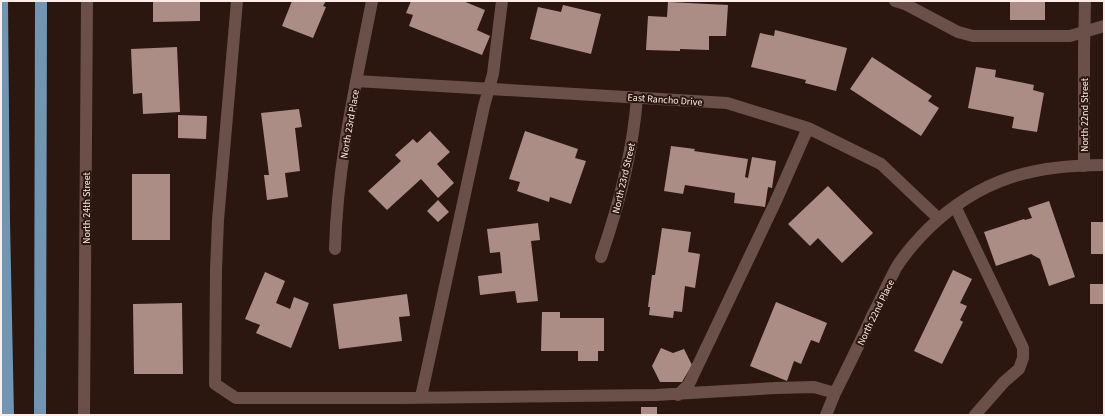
<svg xmlns="http://www.w3.org/2000/svg" width="1105" height="416" font-family="'Source Sans 3',sans-serif">
<rect width="100%" height="100%" fill="#2c1610"/>
<path fill="#ac8d86" d="M153 1H200V21L153 22Z
M292 1H326L323 6 326 7 313 38 282 26Z
M411 1H463L485 10 477 30 490 36 482 55 409 26 413 15 406 13Z
M1010 1H1045V20H1010Z
M668 2 728 5 726 36H709V50L680 49V51L646 50 648 16 667 17Z
M563 5 601 14 591 54 530 39 538 7 561 12Z
M775 30 847 48 836 91 805 83 806 80 751 67 760 33 774 36Z
M177 47 180 112 143 114 142 93 133 94 131 49Z
M872 57 932 96 928 101 939 108 921 136 850 89Z
M976 67 996 70 995 77 1034 85 1033 90 1044 93 1037 132 1012 128 1014 117 968 108Z
M299 109 302 127 295 128 300 171 285 173 288 197 267 200 264 175H269L261 113Z
M178 115 207 116 206 139 178 138Z
M430 131 450 152 437 164 454 183 438 198 421 179 387 210 368 191 401 161 395 155 413 139 417 143Z
M525 131 578 149 575 158 586 161 571 204 550 197 549 202 517 191 520 182 509 179Z
M671 146 695 149 694 151 748 159 745 177 748 178 752 157 776 161 772 188 768 187 765 207 734 203 735 193 685 185 683 194 664 191Z
M132 174H170V240H132Z
M828 186 873 233 842 263 818 238 810 246 788 224Z
M438 200 449 212 438 222 427 211Z
M1049 201 1075 277 1049 286 1040 259 1031 254 996 266 984 232 1024 219 1025 220 1032 218 1028 208Z
M1091 222H1104V254H1091Z
M538 223 540 240 531 241 538 301 517 303 515 291 480 295 478 276 502 273 500 252 490 253 487 229Z
M662 228 691 232 688 252 700 254 695 288 685 286 682 312 674 311 673 318 649 315 650 307H648L652 275H655Z
M953 270 972 279 960 303 967 306 960 320 963 322 942 364 914 351Z
M265 272 285 281 276 303 290 309 294 297 309 303 291 348 256 333 260 325 245 319Z
M1090 284H1104V304H1090Z
M407 294 410 316 399 317 402 341 339 349 333 304Z
M776 302 827 323 819 343 811 340 801 364 794 361 787 381 750 366Z
M182 303 183 374H134L133 304Z
M542 312H560V318H604V351H598V361H578V351H541Z
M661 348 673 353 684 349 692 365 682 382H660L652 366Z
M641 407H657V415H641Z"/>
<g fill="none" stroke-linecap="round" stroke-linejoin="round">
<path stroke="#6b5049" stroke-width="12" d="M237 1 218 220 216 270 215 384 236 398H403L656 395 776 388 814 387 835 393
M895 1 905 4 958 32 973 36H1070L1104 26
M356 81 727 103 808 128 881 164 939 219
M1084 166V51L1085 1
M955 206 1023 348V358L1019 369 1004 382 975 415
M335 249C337 165 356 83 372 1
M601 257C619 205 633 153 637 97
M678 395 689 384 775 203 808 128
M421 397 484 106 493 74 502 1
M84 415 87 1
M826 415 835 393C848 367 861 341 873 314 881 299 888 283 896 268 905 253 917 240 929 228 981 178 1034 165 1104 165"/>
<path stroke="#7096b3" stroke-width="12" d="M2 1 4 222 8 415
M40 415 41 1"/>
</g>
<g text-anchor="middle" stroke-width="4" stroke-linejoin="round" paint-order="stroke">
<g font-size="10" fill="#fdece8" stroke="#2c1610">
<text transform="translate(665 99) rotate(4)" y="4">East Rancho Drive</text>
<text transform="translate(1084 115) rotate(-90)" y="4">North 22nd Street</text>
<text transform="translate(349 124) rotate(-80)" y="4">North 23rd Place</text>
<text transform="translate(623 178) rotate(-77)" y="4">North 23rd Street</text>
<text transform="translate(86 208) rotate(-90)" y="4">North 24th Street</text>
<text transform="translate(875 312) rotate(-64)" y="4">North 22nd Place</text>
</g>
</g>
<rect width="1105" height="416" fill="none" stroke="#fdece8" stroke-width="4"/>
</svg>
